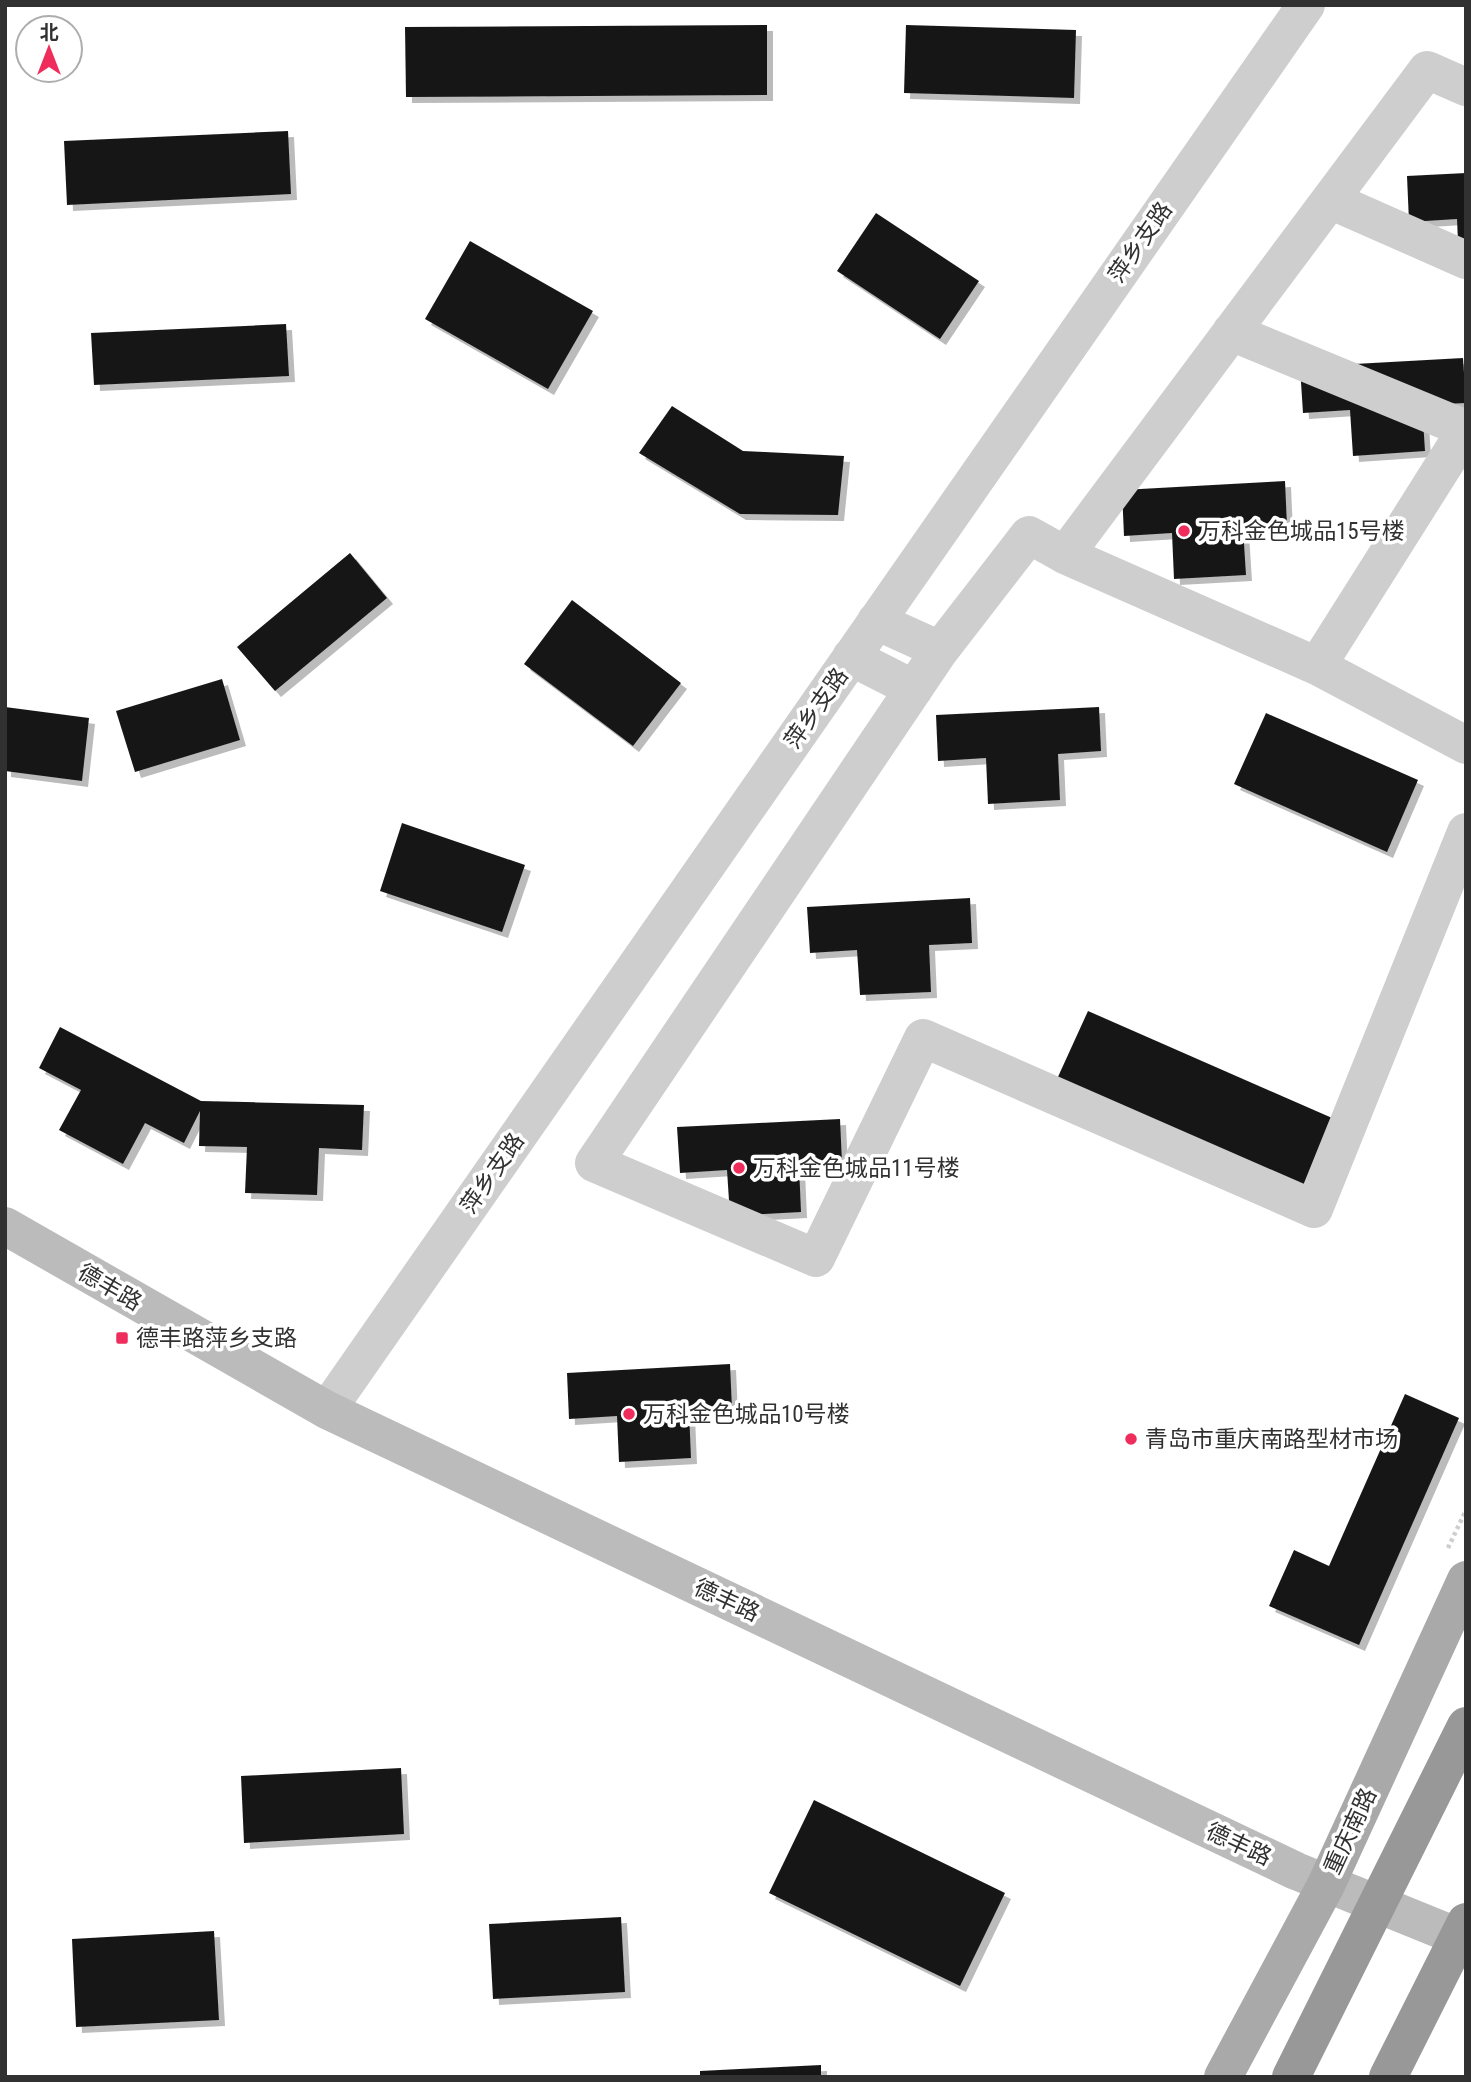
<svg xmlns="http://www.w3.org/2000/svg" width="1471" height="2082" font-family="'Roboto Condensed','Noto Sans SC',sans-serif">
<defs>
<filter id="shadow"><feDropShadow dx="6" dy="6" stdDeviation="0" flood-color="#0004"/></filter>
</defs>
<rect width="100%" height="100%" fill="#fff"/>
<path fill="#181818" filter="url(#shadow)" d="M767 25V95L406 97 405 27Z
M906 25 1076 30 1074 98 904 93Z
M288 131 291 194 67 205 64 141Z
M1466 173V264L1459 265 1457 219 1409 222 1407 176Z
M876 213 979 281 940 339 837 271Z
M470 241 593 311 548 389 425 319Z
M286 324 289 376 94 385 91 333Z
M1463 358 1466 403 1422 405 1425 451 1353 456 1350 410 1303 413 1300 367Z
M672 406 743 451 844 456 838 515 740 514 639 453Z
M1285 481 1287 526 1243 528 1246 575 1174 579 1172 533 1124 536 1122 490Z
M350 553 387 598 275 691 237 647Z
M572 600 681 683 633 746 524 664Z
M222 679 240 740 135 772 116 711Z
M5 707 89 718 82 781 5 771Z
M1099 707 1101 751 1058 754 1060 800 988 804 986 758 938 761 936 715Z
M1266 713 1418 780 1387 852 1234 784Z
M402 823 525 865 502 932 380 891Z
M970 898 972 943 929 945 931 992 860 995 857 950 810 953 807 907Z
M1088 1011 1339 1121 1309 1190 1057 1079Z
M60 1027 201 1101 364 1105 362 1150 319 1148 317 1195 245 1193 247 1147 199 1146 200 1111 184 1143 145 1123 123 1164 59 1130 81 1090 39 1068Z
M840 1119 842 1163 799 1166 801 1212 730 1216 727 1170 680 1173 677 1127Z
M730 1364 732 1409 689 1411 691 1458 619 1462 617 1416 569 1419 567 1373Z
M1405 1394 1459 1418 1359 1645 1269 1606 1294 1550 1329 1566Z
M401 1768 404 1834 244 1843 241 1776Z
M814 1800 1005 1893 960 1986 769 1893Z
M621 1917 625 1992 493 1999 489 1924Z
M214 1931 219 2020 76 2027 72 1939Z
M821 2065V2077H700V2071Z"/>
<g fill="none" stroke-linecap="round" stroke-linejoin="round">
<path stroke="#cecece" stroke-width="4.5" stroke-dasharray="3.5 3.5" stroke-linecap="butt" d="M1448 1548 1466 1510"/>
<path stroke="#cecece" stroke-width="38" d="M1466 87 1427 70 1065 555 1029 535 940 650 594 1163 816 1258 923 1038 1314 1209 1466 832
M1330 200 1466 260
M1231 332 1466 429
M1466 430 1317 666 1466 745
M1065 555 1317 666
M876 621 940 650
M851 657 914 689
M327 1410 1306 5"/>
<path stroke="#bbb" stroke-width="38" d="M5 1226 327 1410 1296 1871 1466 1940"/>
<path stroke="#a9a9a9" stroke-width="38" d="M1223 2077 1326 1885 1466 1580"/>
<path stroke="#989898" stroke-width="38" d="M1291 2077 1466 1726
M1388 2077 1466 1922"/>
</g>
<g fill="#ee2d5c" stroke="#fff" stroke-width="2.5">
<circle cx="1184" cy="531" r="7"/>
<circle cx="739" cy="1168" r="7"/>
<rect x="115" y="1331" width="14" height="14" rx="3.5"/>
<circle cx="629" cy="1414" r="7"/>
<circle cx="1131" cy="1439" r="7"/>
</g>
<g text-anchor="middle" stroke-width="7" stroke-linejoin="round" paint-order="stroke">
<g font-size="23" fill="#313131" stroke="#fff">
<text transform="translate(1140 242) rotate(-55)" y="8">萍乡支路</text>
<text transform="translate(816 708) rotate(-55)" y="8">萍乡支路</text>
<text transform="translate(492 1173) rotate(-55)" y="8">萍乡支路</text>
<text transform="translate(110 1287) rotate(30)" y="8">德丰路</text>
<text transform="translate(727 1600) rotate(25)" y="8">德丰路</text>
<text transform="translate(1350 1831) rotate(-65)" y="8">重庆南路</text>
<text transform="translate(1239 1844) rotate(25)" y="8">德丰路</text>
</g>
<g font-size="23" fill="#313131" stroke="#fff" text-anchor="start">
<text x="1198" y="539">万科金色城品15号楼</text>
<text x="753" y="1176">万科金色城品11号楼</text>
<text x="136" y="1346">德丰路萍乡支路</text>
<text x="643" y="1422">万科金色城品10号楼</text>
<text x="1145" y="1447">青岛市重庆南路型材市场</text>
</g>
</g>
<rect width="1471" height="2082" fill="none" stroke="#313131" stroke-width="14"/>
<g transform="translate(49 49)"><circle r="33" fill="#ffffff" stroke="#adadad" stroke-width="2"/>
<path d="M0-5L12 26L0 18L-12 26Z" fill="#ee2d5c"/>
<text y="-10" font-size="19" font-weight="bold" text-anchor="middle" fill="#313131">北</text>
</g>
</svg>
